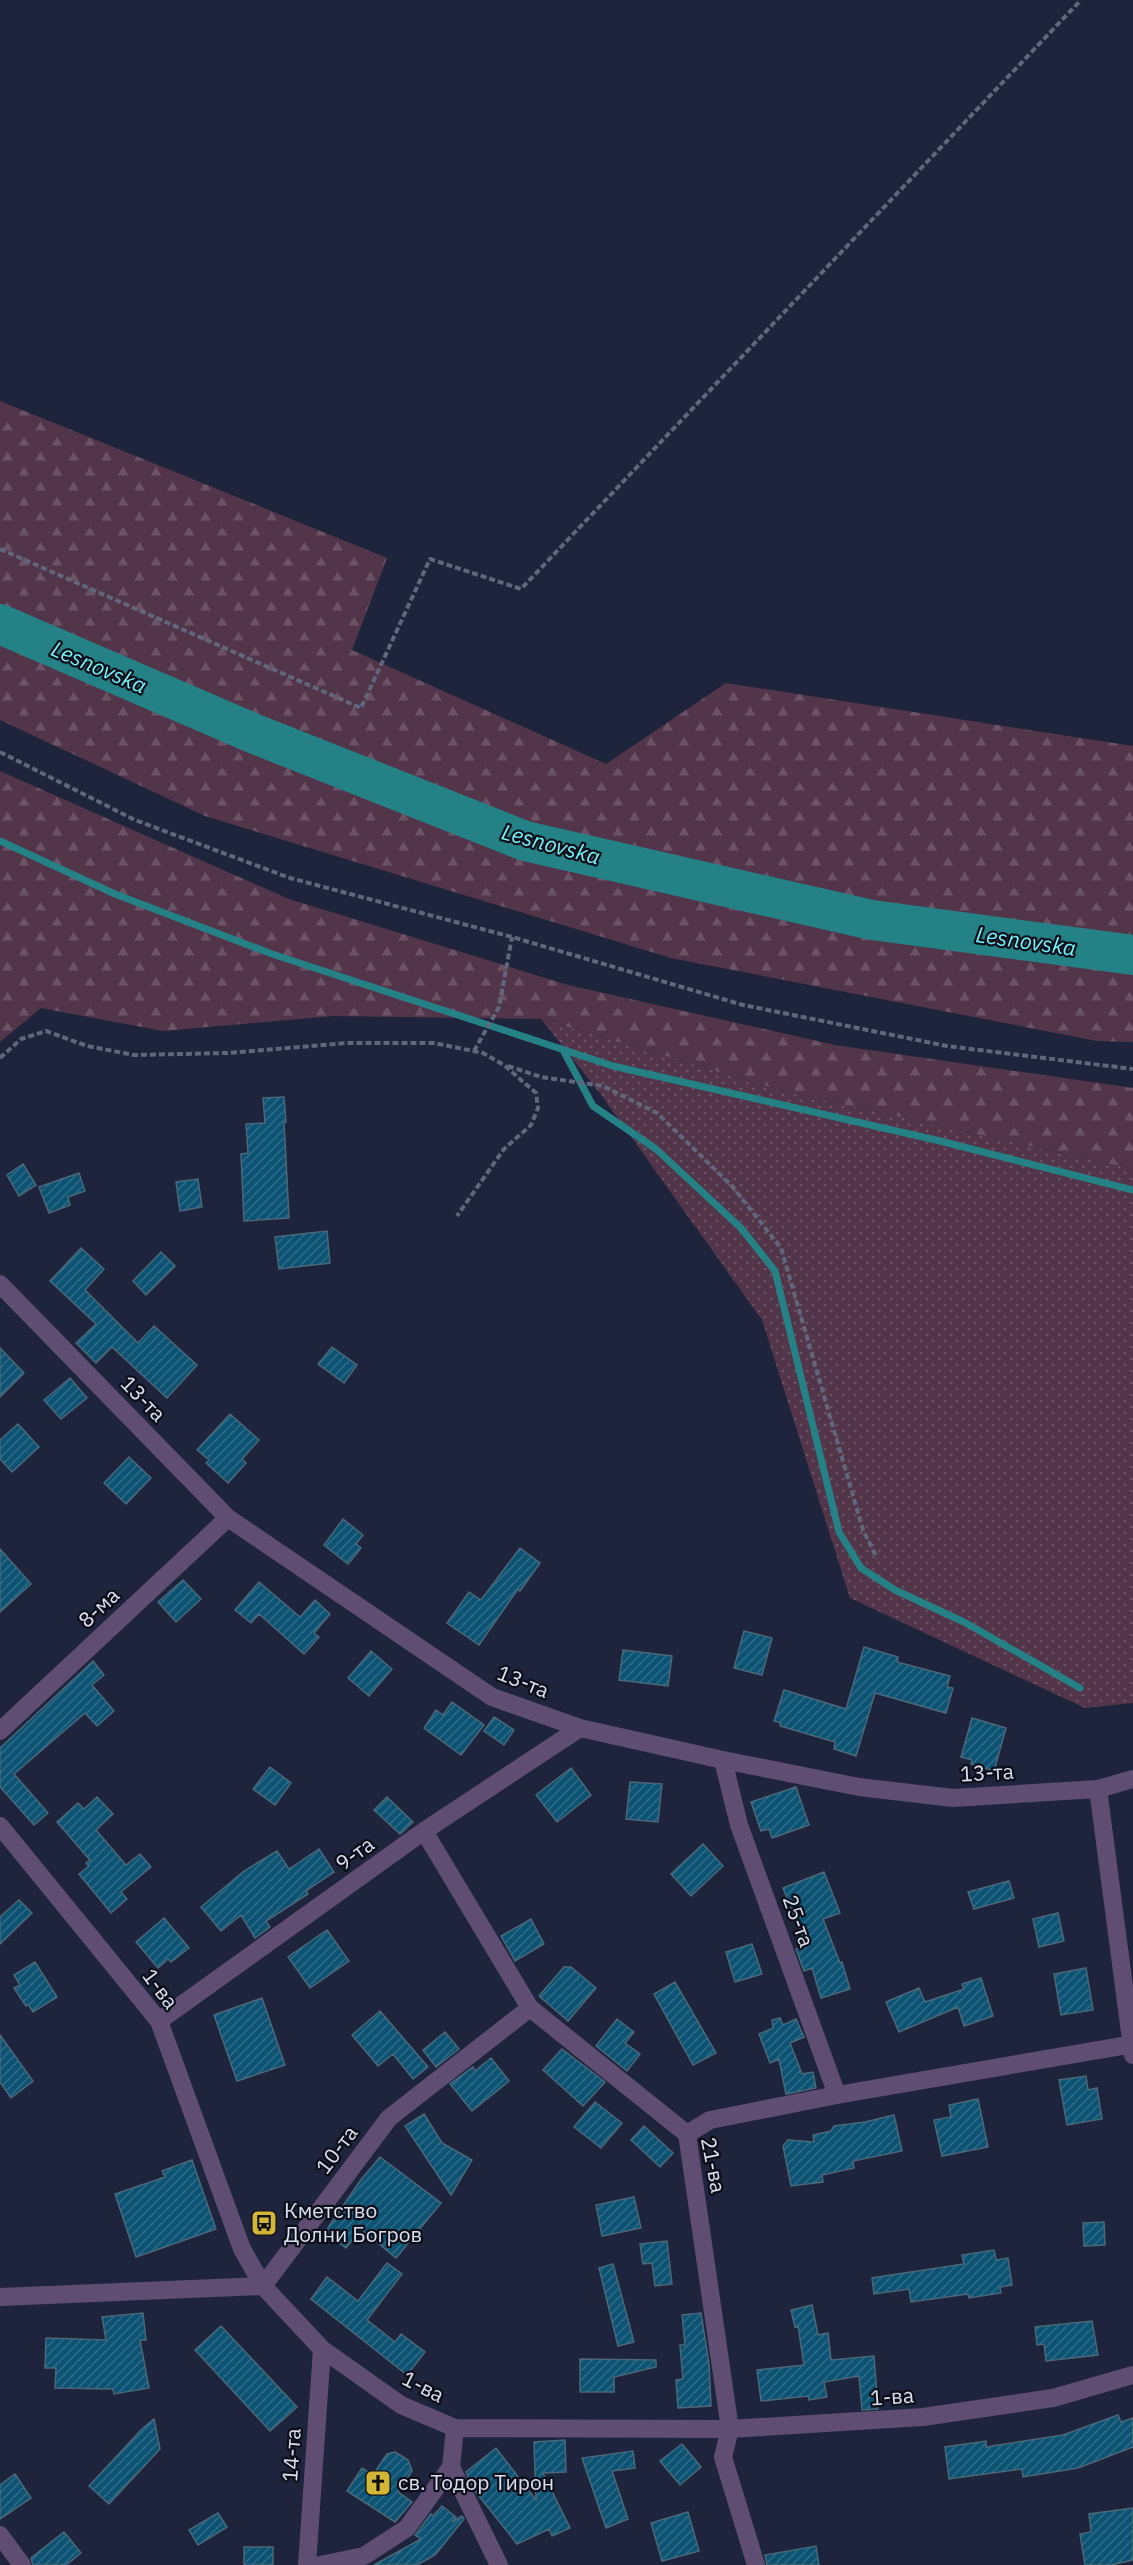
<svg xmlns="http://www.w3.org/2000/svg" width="1133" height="2565" font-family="'IBM Plex Sans',sans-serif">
<defs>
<pattern id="grass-dots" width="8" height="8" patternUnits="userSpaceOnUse" patternTransform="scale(1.5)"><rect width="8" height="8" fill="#533549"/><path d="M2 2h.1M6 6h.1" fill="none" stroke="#6b5264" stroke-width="1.8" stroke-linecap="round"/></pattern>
<pattern id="forest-firs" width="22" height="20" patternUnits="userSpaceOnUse" patternTransform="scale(1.5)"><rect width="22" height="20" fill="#533549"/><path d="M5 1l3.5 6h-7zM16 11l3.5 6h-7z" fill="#6b5264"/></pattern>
<pattern id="building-hatch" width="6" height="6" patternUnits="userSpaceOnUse" patternTransform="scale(1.5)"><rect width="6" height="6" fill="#0b5273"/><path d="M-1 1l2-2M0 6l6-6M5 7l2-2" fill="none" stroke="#2e6b87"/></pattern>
</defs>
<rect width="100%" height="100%" fill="#1e243b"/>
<path fill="url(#grass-dots)" d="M541 1019 783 1091 1133 1169V1703L1085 1708 850 1598 762 1320 602 1096Z"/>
<path fill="url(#forest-firs)" d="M0 401 387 558 352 650 606 764 726 683 1133 746V1042L1097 1041 671 958 205 816 0 720Z
M0 771 289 899 568 985 835 1045 1133 1088V1169L783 1091 541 1019 333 1016 163 1031 41 1008 0 1042Z"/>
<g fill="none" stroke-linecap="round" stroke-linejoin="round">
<path stroke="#248287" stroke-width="7" d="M0 841 115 894 272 954 613 1066 940 1141 1133 1190
M563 1050 593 1106 656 1149 741 1228 775 1271 839 1532 861 1568 895 1590 964 1622 1080 1688"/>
<path stroke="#248287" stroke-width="40" d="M0 624 250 732 525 841 872 920 1133 955"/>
</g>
<path fill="url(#building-hatch)" stroke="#4b6879" stroke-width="1.5" d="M284 1097 286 1122H284L289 1218 244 1221 241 1154 248 1153 246 1124 265 1123 263 1098Z
M23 1164 36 1185 19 1196 7 1175Z
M79 1173 85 1191 68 1197 70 1205 49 1213 39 1187Z
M198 1179 202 1207 180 1211 176 1182Z
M327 1231 330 1263 279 1269 275 1237Z
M81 1248 104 1269 85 1290 138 1343 154 1326 197 1365 167 1398 112 1347 96 1363 76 1343 96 1324 50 1281Z
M161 1252 175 1266 146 1295 133 1281Z
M332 1347 357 1365 344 1383 318 1364Z
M0 1348 24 1373 0 1397Z
M70 1378 87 1398 61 1419 44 1400Z
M230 1414 259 1440 242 1459 246 1463 228 1483 206 1463 209 1460 197 1450Z
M18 1424 39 1447 12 1472 0 1459V1440Z
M129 1457 151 1478 126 1504 104 1483Z
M343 1519 363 1535 356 1544 361 1548 348 1564 324 1545Z
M520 1548 540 1563 520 1591 518 1589 479 1645 447 1623 469 1592 481 1600Z
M0 1549 31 1584 0 1612Z
M183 1580 201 1599 176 1622 158 1602Z
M259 1582 300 1617 315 1600 330 1614 314 1633 319 1637 304 1654 259 1614 251 1623 235 1610Z
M744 1631 772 1638 762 1675 734 1668Z
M864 1647 898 1657 897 1662 950 1676 947 1687 953 1688 946 1713 875 1693 856 1756 834 1749 835 1742 780 1726 781 1723 774 1721 784 1690 846 1709Z
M623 1650 672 1656 668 1686 619 1680Z
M371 1651 392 1669 369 1696 348 1678Z
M93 1661 104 1675 92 1685 114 1711 97 1726 85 1713 14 1774 48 1813 34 1825 0 1787V1748Z
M452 1702 484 1725 461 1755 424 1728 436 1710 443 1715Z
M494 1717 514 1730 504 1745 484 1731Z
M972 1718 1006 1728 994 1771 971 1764 972 1760 961 1757Z
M270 1767 291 1783 275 1805 253 1789Z
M571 1768 591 1795 557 1822 536 1795Z
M630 1782 662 1784 658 1822 626 1819Z
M796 1787 809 1825 772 1838 769 1829 761 1831 751 1802Z
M97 1797 113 1814 96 1830 126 1865 140 1854 151 1867 121 1892 127 1899 111 1913 79 1874 89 1866 86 1863 90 1860 57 1822 78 1803 84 1809Z
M387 1797 413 1822 400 1834 374 1810Z
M703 1844 723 1866 691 1896 671 1874Z
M319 1849 334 1872 306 1891 308 1894 266 1921 270 1927 255 1938 241 1915 221 1931 201 1907 244 1871 277 1851 289 1869Z
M824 1872 840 1913 823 1919 840 1963 842 1962 850 1989 821 1998 812 1968 804 1971 796 1949 806 1946 783 1888Z
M1009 1881 1014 1898 974 1909 968 1892Z
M19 1900 32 1913 0 1944V1917Z
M1058 1913 1064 1941 1039 1947 1033 1919Z
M164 1918 189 1948 171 1962 168 1959 158 1968 136 1942Z
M531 1919 544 1944 515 1961 501 1936Z
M327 1930 349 1961 310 1988 288 1957Z
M752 1944 762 1974 735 1982 726 1952Z
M35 1962 57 1997 33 2012 28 2004 26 2006 14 1988 20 1985 14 1975Z
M564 1967H571L596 1988 568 2021 539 1996Z
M1086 1968 1093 2010 1061 2015 1054 1974Z
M981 1978 993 2016 964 2026 958 2007 899 2032 886 2002 919 1988 925 2002 964 1989 962 1984Z
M675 1982 716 2053 693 2065 654 1994Z
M262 1998 285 2065 237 2081 214 2015Z
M380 2011 428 2067 413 2079 393 2054 378 2066 352 2035Z
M780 2018 783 2025 796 2019 804 2037 790 2043 802 2074 813 2072 816 2088 786 2094 779 2059 770 2063 759 2034 773 2028 772 2020Z
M617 2019 634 2032 625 2043 640 2054 627 2071 596 2046Z
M445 2032 459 2049 436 2067 423 2050Z
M0 2035 33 2081 11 2098 0 2082Z
M562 2049 605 2082 583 2106 543 2070Z
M491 2058 509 2081 472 2111 450 2084 473 2067 475 2071Z
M1086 2076 1088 2090 1097 2088 1102 2119 1067 2125 1059 2080Z
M978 2099 988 2147 942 2156 934 2120 951 2117 949 2105Z
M595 2102 622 2123 601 2148 574 2127Z
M424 2114 442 2143 472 2160 451 2195 405 2126Z
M894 2115 902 2151 853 2161 854 2168 822 2175 823 2182 791 2186 783 2146 788 2140 814 2142 813 2135 831 2131 834 2126 865 2122Z
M644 2126 673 2153 660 2167 631 2140Z
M380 2157 441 2203 396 2258 361 2229 346 2248 325 2232 360 2181Z
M192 2160 216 2229 136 2257 115 2194 165 2177 162 2171Z
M634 2197 641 2228 602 2236 596 2205Z
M1104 2222 1105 2245 1084 2246 1083 2223Z
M667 2241 672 2284 655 2286 652 2263 643 2264 640 2244Z
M994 2250 996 2260 1008 2258 1012 2285 1000 2287 1001 2293 969 2298 968 2294 911 2302 909 2289 874 2294 872 2278 964 2264 962 2255Z
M387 2263 402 2274 367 2320 395 2342 401 2334 425 2352 407 2375 311 2299 327 2277 358 2301Z
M613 2264 634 2342 618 2346 599 2268Z
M812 2305 818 2335 828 2333 831 2360 874 2356 878 2409 862 2410 859 2376 824 2382 827 2397 809 2400 808 2396 761 2401 757 2370 804 2365 798 2326 795 2327 791 2310Z
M143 2313 146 2340H140L149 2388 114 2394 113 2389 55 2388 56 2368H45L46 2338 106 2340 102 2317Z
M701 2313 709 2364 711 2406 678 2408 676 2380 683 2379 680 2345H685L682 2315Z
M1092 2321 1098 2355 1046 2361 1044 2344 1037 2345 1035 2327Z
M221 2326 297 2407 270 2431 195 2350Z
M580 2359 656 2360V2367L614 2377V2392H580Z
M1118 2415 1121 2422 1133 2418V2447L1078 2468 1023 2477 1022 2469 949 2479 945 2447 986 2441V2447L1063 2435Z
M154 2419 160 2449 109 2504 89 2486 141 2430Z
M565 2440 566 2472 543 2473 570 2528 552 2536 549 2529 517 2544 475 2491 466 2472 496 2448 536 2500 534 2442Z
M682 2444 701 2467 680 2485 660 2461Z
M633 2451 635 2468 612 2471 628 2519 606 2528 582 2458Z
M395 2452 408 2460 412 2471 398 2492 412 2502 395 2522 347 2491 362 2468 373 2475 387 2454Z
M15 2474 31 2498 0 2519V2485Z
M442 2506 456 2517 452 2522 462 2516 464 2519 435 2555 417 2565H374L421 2539 415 2535 431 2514 433 2516Z
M1133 2508V2560L1111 2565H1085L1080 2534 1091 2532 1089 2514Z
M688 2512 699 2551 662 2561 651 2523Z
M218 2513 227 2527 198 2545 189 2530Z
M64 2532 81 2553 66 2565H33L31 2558Z
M816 2546 819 2565H767L765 2555Z
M244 2547H273V2565H244Z"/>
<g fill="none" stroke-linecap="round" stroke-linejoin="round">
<path stroke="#61677b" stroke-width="4" stroke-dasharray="6 3" stroke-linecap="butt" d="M0 549 361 708 430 559 521 589 1081 0
M0 752 135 820 290 878 512 937 743 1005 947 1046 1133 1069
M474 1051 499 1007 512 937
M0 1058 21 1039 46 1031 87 1046 134 1055 227 1053 346 1043H434L483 1053 504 1065 536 1093 538 1108 531 1125 504 1149 457 1216
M508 1066 541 1077 603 1086 657 1113 732 1186 781 1248 863 1530 877 1558"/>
<path stroke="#5f4d73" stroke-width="18" d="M0 1284 228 1518 492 1697 580 1728 723 1760 859 1787 953 1798 1098 1789 1133 1779
M0 1731 228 1518
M723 1760 739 1825 837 2095
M1098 1789 1133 2055
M0 1826 159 2021 242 2249 263 2286 322 2349 401 2405 455 2428 730 2429 923 2417 1053 2398 1133 2375
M424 1831 530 2008 687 2134 730 2429 723 2457 756 2565
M159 2021 424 1831 580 1728
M687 2134 710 2120 837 2095 1133 2044
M263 2286 389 2118 530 2008
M0 2297 263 2286
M451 2467 499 2565
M0 2535 22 2565
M307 2565 322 2349
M320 2565 364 2556 407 2528 451 2467 455 2428"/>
</g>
<defs>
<g id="bus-square" transform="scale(1.35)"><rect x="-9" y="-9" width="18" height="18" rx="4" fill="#d3b635" stroke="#0b0e18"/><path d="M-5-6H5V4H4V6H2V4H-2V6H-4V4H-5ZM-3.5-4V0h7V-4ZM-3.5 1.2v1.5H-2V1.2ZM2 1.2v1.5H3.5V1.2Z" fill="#111"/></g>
<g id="church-square" transform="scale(1.35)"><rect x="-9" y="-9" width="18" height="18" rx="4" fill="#d3b635" stroke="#0b0e18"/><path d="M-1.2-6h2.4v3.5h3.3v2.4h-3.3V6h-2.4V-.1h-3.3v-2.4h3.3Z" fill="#111"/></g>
</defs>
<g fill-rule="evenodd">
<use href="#bus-square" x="264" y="2223"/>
<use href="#church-square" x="378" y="2483"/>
</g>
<g text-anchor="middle" stroke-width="4.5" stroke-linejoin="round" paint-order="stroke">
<g font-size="21" fill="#dbe0f0" stroke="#0b0e18">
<text transform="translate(143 1399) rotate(46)" y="7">13-та</text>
<text transform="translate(99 1608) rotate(-43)" y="7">8-ма</text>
<text transform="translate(523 1682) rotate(22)" y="7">13-та</text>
<text transform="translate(987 1773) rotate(-3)" y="7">13-та</text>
<text transform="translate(355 1854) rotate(-36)" y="7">9-та</text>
<text transform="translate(798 1921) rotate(70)" y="7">25-та</text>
<text transform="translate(160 1989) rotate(53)" y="7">1-ва</text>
<text transform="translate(337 2150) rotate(-53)" y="7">10-та</text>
<text transform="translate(713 2165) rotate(79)" y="7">21-ва</text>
<text transform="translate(423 2387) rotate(27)" y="7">1-ва</text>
<text transform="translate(892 2397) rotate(-4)" y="7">1-ва</text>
<text transform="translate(292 2455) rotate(-86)" y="7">14-та</text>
</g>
<g font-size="21" fill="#dbe0f0" stroke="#0b0e18" text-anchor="start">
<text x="284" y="2218">Кметство<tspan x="284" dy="24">Долни Богров</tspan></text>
<text x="398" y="2490">св. Тодор Тирон</text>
</g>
<g font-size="22" font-style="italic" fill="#72f3fb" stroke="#0b0e18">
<text transform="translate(99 667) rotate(23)" y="8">Lesnovska</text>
<text transform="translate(551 844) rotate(15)" y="8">Lesnovska</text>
<text transform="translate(1026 941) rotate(8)" y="8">Lesnovska</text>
</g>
</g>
</svg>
